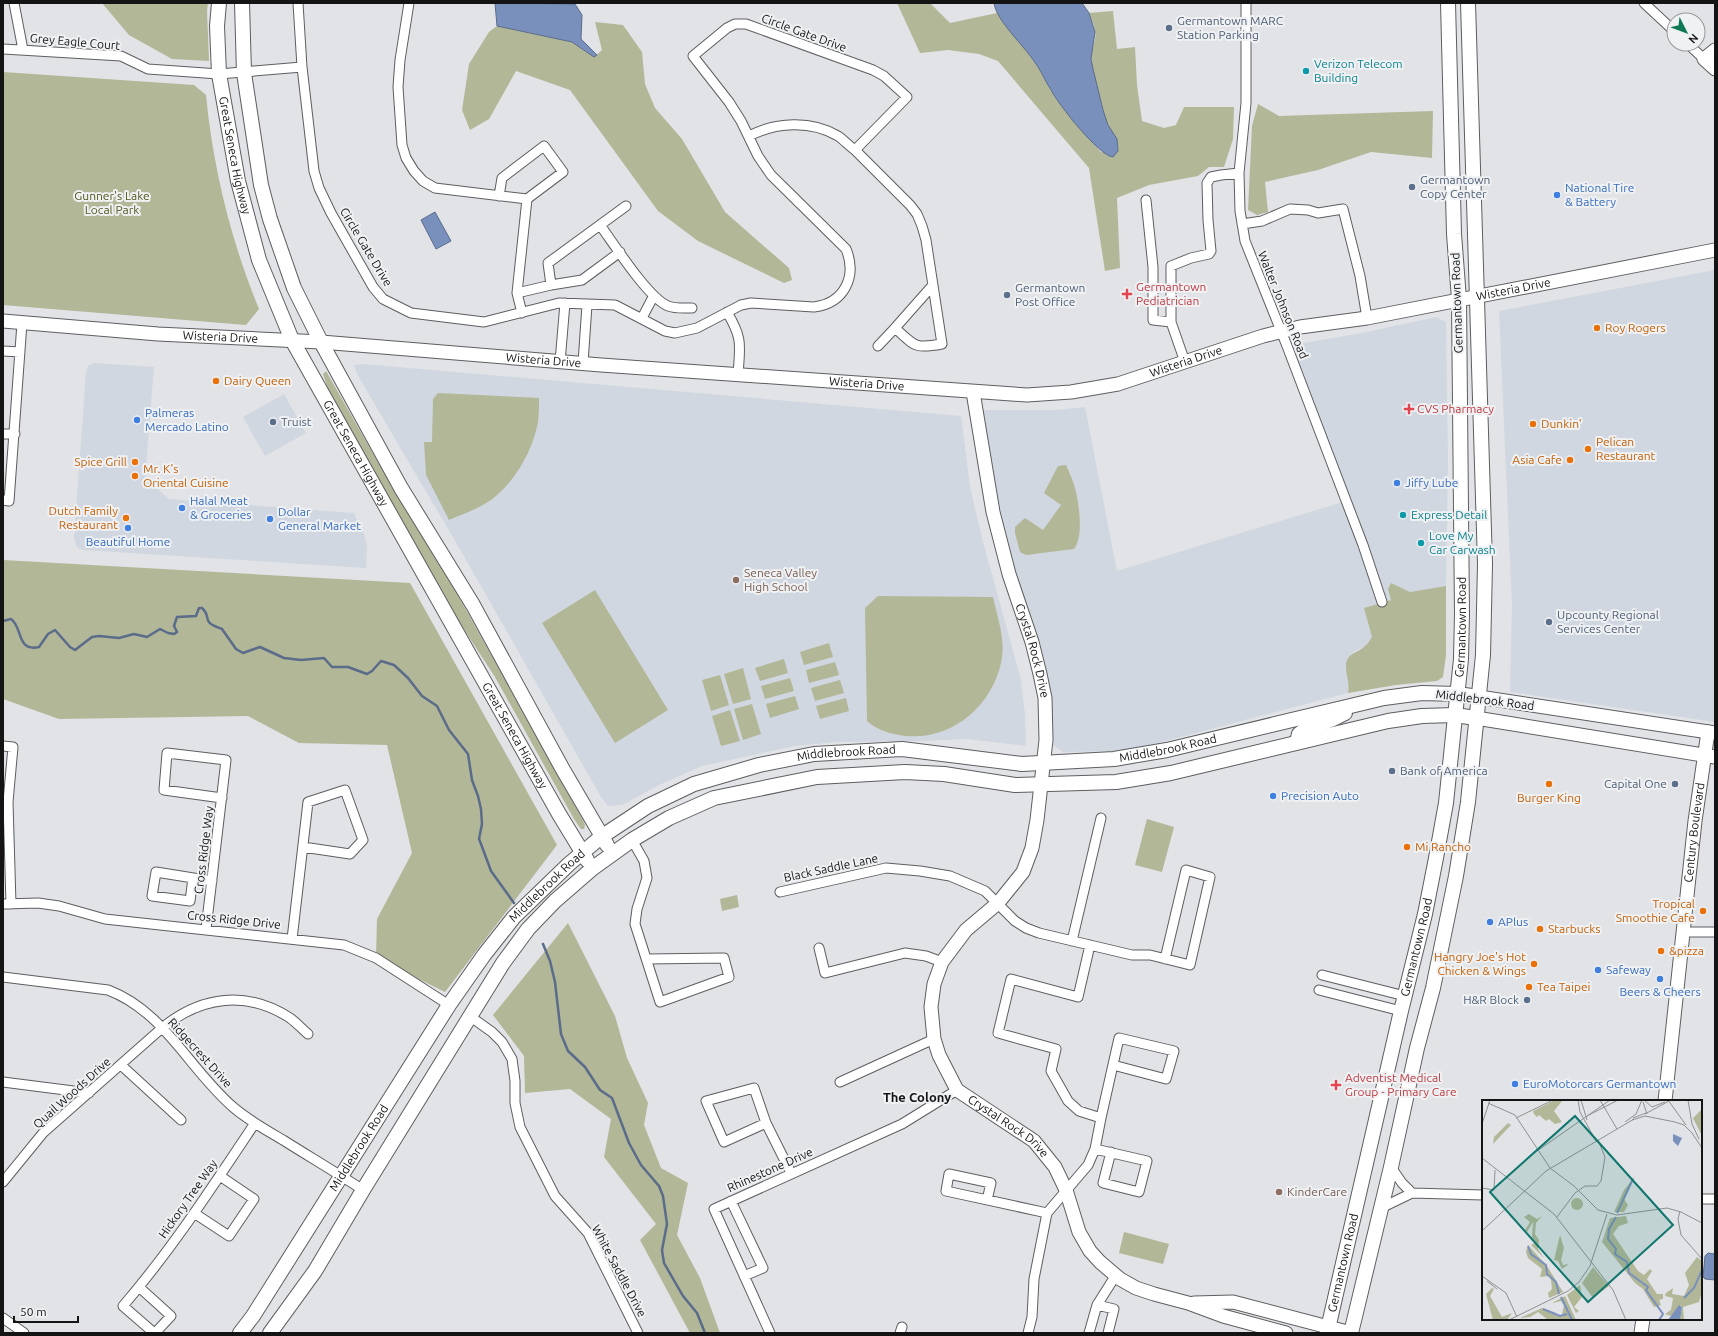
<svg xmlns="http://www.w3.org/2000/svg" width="1718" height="1336" font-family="Ubuntu,sans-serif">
<rect width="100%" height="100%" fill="#e1e3e6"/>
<path fill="#d1d7e0" d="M1715 270V722L1510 692 1512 605 1499 311Z
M1436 317 1446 322 1448 464 1446 586 1410 592 1398 587 1391 600 1382 602 1372 637 1366 646 1355 651 1348 658 1346 667 1350 684 1348 693 1143 747 1117 751 1063 752 1046 740V725L1009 574 976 410H1055L1085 407 1117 571 1346 501 1287 346 1362 333Z
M94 363 154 367 145 478 169 499 354 513 364 535 367 545 366 568 83 550 77 547 74 539 86 372 88 366Z
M363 364 961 416 970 487 983 542 1021 680 1025 715 1026 746 967 739 919 741 836 742 795 746 702 766 659 785 622 805 608 806 601 797 461 551 357 374 354 365Z
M284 394 306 433 265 456 243 417Z"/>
<path fill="#b2b797" d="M102 3H208L207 11 209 61 172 59 129 35Z
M897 3H930L950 23 997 13 1035 61 1051 91 1088 138 1101 152 1118 151C1118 136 1112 134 1107 123 1100 105 1096 85 1092 66 1090 56 1093 49 1095 39 1097 30 1092 21 1089 13L1113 11 1117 49 1135 47 1137 85 1142 121 1164 128 1176 125 1184 107H1234L1233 139 1224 167H1209L1198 176 1149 185 1117 198 1120 268 1105 271 1089 168 998 61 979 54 948 50 920 53Z
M595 22 623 25 642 52 645 84 655 108 682 139 725 212 789 268 792 280 784 283 698 241 658 211 570 90 516 71 489 119 470 130 462 110 469 64 489 32 497 26 572 42 594 57 602 50Z
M3 72 194 85 206 95C213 168 231 241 259 309L246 325 3 305Z
M1258 104 1279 116 1433 111 1432 158 1371 152 1318 170 1265 182 1268 212 1257 215 1248 210 1252 126Z
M326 371 379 464 411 511 583 820 585 825 584 829H581L574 819 495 677 452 611 328 389 323 374Z
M438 393 539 398C539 406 539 414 538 422 533 451 514 483 491 500 478 509 463 514 449 520L426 475 424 442H432L433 399Z
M1066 465C1069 472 1073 480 1075 488 1079 503 1084 536 1074 549L1026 555 1020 552 1015 533V527L1025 518 1043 530 1061 505 1044 493 1058 466Z
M3 560 410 583 557 845 445 992 376 958 377 919 412 853 387 745 299 743 248 716 59 719 3 699Z
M1391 583 1410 592 1446 586V655L1443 677 1437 681 1396 685 1348 693C1350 682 1346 677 1346 667 1345 653 1359 653 1366 645 1369 643 1370 639 1372 637L1364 608 1391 600 1388 589Z
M595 590 668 710 615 743 542 623Z
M878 596 993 597C998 620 1006 640 1001 663 991 707 952 740 906 736 891 734 878 731 867 721L865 608Z
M829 643 833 657 804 665 800 652Z
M784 659 788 673 760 681 755 668Z
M835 662 839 675 809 683 806 670Z
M743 668 751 699 733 704 724 674Z
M720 675 729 705 711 711 702 680Z
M790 678 794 691 765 699 761 686Z
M840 680 844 693 815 701 811 688Z
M795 696 799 709 770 718 766 704Z
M846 698 849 711 820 719 816 706Z
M752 704 761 734 743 740 734 709Z
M730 710 740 741 721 746 712 716Z
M1147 819 1174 827 1162 872 1135 865Z
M737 895 739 907 722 911 720 899Z
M568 923 615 1016 627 1058 648 1103 644 1125 661 1168 688 1183 677 1235 700 1278 720 1333H690L640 1240 656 1224 604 1157 611 1119 570 1089 525 1093 524 1056 493 1015Z
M1124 1232 1169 1244 1163 1264 1119 1253Z"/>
<path fill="#7990bc" stroke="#5b6b8a" d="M495 3 575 4 582 15 581 39 597 55 594 57 572 42 497 26Z
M994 3H1082L1089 13 1095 32 1091 59 1093 69 1103 110 1108 125 1117 139 1118 151 1113 157C1099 156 1058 104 1051 90 1045 81 1041 70 1034 61 1024 46 996 20 994 3Z
M435 212 451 241 436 249 421 220Z
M1708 1253 1715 1254V1280L1705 1279 1703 1277 1705 1256Z"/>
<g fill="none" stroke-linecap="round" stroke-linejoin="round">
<path stroke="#5b6b8a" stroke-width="2.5" d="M3 621 11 619C23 627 16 652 39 647L48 634 55 630 70 647 75 650 92 637 99 636 119 638 134 634 147 637 160 629 168 633 174 634 177 632 174 626 177 617 196 616 199 608H202C213 618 199 621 222 629L236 649 243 653 260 647 284 658 301 660 324 658 332 667H348L367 674 372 671 381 661 394 665 408 678 422 696 437 706 449 730 468 754 472 780 478 796 481 809 482 824 479 839 481 844 491 871 514 903
M543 944 550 961 555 982 561 1034 568 1051 585 1067 600 1090 612 1098 629 1143 641 1165 659 1186 663 1196 667 1224 662 1250 664 1263 683 1296 697 1313 705 1333"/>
<g stroke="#5c5e60" stroke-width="11">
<path id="street" d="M14 3 23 50
M409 3 400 60 398 87 402 145 406 158 414 171 423 181 435 188 527 199 517 293 522 313
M1246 3V103L1239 173 1240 211 1245 241 1287 346 1363 545 1382 602
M1644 3 1674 31
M1688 44 1704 59
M3 49 121 56 148 69 219 74 302 67 298 3
M302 67 314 171 319 188 331 213 373 287 383 299 411 313 484 322 559 303 615 305 665 331 675 333 697 328 741 305 751 303 814 307C845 303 857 276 846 249L771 175 758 156 741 121 729 102 693 56 727 28 735 24H746L873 70 884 76 907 97 855 150C849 146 844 140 838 136 811 120 776 122 749 136
M855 150 910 205 917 214 922 226 926 240 942 344C914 349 915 346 895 328L933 285
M499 196 502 178 544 146 563 172 527 199
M1146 200 1153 267V320L1171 322
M1242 224 1262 221 1290 209 1308 210 1318 213 1343 209 1360 276 1367 318
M600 225C614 244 648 298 668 306 676 309 684 308 692 308
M551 285 582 280 620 252
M517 293 551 285 548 263 626 206
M727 312C743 339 740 345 738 375
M642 318 653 297
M878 346 895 328
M3 351 20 352
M560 362 565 303
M1185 362 1171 322V266L1191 258 1209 254 1211 251 1208 220 1207 183 1211 177 1221 175 1239 173
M583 363 587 305
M3 434H15
M3 500 9 501 22 323
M3 746 13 747 8 802 11 904
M632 840 644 861 647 878 637 909 635 924 660 1002 729 977 724 958 647 959
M193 878 190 901 152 896 156 872 212 881
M780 892 886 868 920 871 950 876 985 891 1015 921 1026 928 1039 933 1132 955H1150L1190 965 1210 877 1186 870 1165 959
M3 904 38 903 59 906 105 919 344 945 376 958 449 1005
M206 929 226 760 167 753 164 790 222 798
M1683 932H1715
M292 939 308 802 345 790 363 840 350 854 303 847
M1072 941 1101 818
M819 948 825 973 905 953 926 956 942 962
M1322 975 1405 996
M3 977 108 990C164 1011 189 1069 233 1107 248 1120 266 1130 283 1140 310 1157 337 1173 363 1190
M1319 990 1401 1011
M471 1017 492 1032 502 1042 512 1059 515 1081V1103L520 1127 555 1196 588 1233 638 1333
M121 1065 181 1120
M3 1082 89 1093
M840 1082 934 1039
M1101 1118 1119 1038 1174 1051 1166 1079 1113 1065
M766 1123 724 1142 706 1101 754 1088 766 1123 791 1173
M1095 1149 1147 1161 1139 1192 1103 1183 1111 1152
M1391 1167 1402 1183 1412 1193
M3 1182 43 1133 162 1028C201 996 247 990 290 1018 297 1023 302 1029 308 1034
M1701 1199H1715
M987 1200 991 1183 949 1174 946 1191 1047 1213
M731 1201 763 1268 744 1276
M1381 1208 1412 1193 1483 1195
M194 1213 229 1236 254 1199 220 1176
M139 1287 171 1316 155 1333
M1097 1305 1114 1309 1108 1333
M3 1318 24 1333
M154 1333 123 1306C172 1249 213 1186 255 1123
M770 1333 714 1209 902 1124 957 1090
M900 1333 902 1327
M1028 1333 1032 1317 1034 1279 1047 1213 1088 1165 1095 1149 1101 1118 1079 1111 1068 1101 1051 1071 1056 1049 998 1033 1011 979 1078 997 1090 945
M1089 1333 1097 1305 1116 1275"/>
</g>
<g stroke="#5c5e60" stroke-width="15">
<g id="secondary">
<path d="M1715 50 1704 59 1715 69"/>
<path id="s1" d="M3 321 158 334 321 342 601 365 1027 395 1071 392 1118 384 1263 336 1300 327 1367 318 1715 250"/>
<path id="s2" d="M973 392 993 512 1009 574 1032 642 1040 674 1045 698 1046 740 1037 820 1032 848 1023 872 998 903 966 930 942 962 934 984 931 1007 934 1039 939 1055 957 1090 1034 1141 1055 1167 1066 1190 1079 1232 1090 1251 1100 1262 1120 1279 1136 1288 1154 1294 1188 1303 1223 1316 1286 1333"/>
<path d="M1479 697 1715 733"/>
<path d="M1476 718 1715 757"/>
<path id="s3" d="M1665 1101 1695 821 1708 732"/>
<path d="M1194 1303 1233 1302 1351 1333"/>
<path d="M1641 1333 1643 1319"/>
</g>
</g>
<g stroke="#5c5e60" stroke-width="16">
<g id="primary">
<path id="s4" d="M219 3 217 26 219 74 238 181 259 260 292 340 559 814 587 860"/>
<path d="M242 3 244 73 261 185 270 219 294 288 321 342 401 488 473 605 562 768 607 845"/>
<path d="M1297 742 1299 734 1303 731 1333 719 1345 713"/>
<path id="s5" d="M240 1333 253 1316 449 1005 484 955 514 917 569 864 601 837 648 806 694 784 759 765 814 754 902 749 1022 764 1114 759 1167 750 1384 698 1422 693 1457 694 1479 697"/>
<path d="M270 1333 315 1271 363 1190 503 963 528 929 555 901 593 868 632 840 669 818 714 798 817 777 905 772 944 774 1015 785 1116 782 1171 773 1388 721 1422 716 1455 715 1476 718"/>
<path id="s6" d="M1327 1333 1401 1011 1425 914 1436 858 1446 803 1461 659 1462 614 1459 299 1454 234 1448 3"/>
<path d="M1351 1333 1391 1167 1417 1048 1433 988 1456 876 1468 802 1483 655 1485 564 1468 3"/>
</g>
</g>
<use href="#street" stroke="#fff" stroke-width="9"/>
<use href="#secondary" stroke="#fff" stroke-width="13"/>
<use href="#primary" stroke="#fff" stroke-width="14"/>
</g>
<g fill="#5c6f8a" stroke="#eff1f3" stroke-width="1.5">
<circle cx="1169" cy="28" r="4"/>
<circle cx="1412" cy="187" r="4"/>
<circle cx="1007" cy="295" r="4"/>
<circle cx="273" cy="422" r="4"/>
<circle cx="1549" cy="622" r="4"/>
<circle cx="1392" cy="771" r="4"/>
<circle cx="1675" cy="784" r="4"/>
<circle cx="1527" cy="1000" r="4"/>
</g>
<g fill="#0f9aa8" stroke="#eff1f3" stroke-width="1.5">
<circle cx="1306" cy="71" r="4"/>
<circle cx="1403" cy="515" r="4"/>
<circle cx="1421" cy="543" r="4"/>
</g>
<g fill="#3f7fe0" stroke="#eff1f3" stroke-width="1.5">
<circle cx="1557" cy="195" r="4"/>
<circle cx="137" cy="420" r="4"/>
<circle cx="1397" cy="483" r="4"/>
<circle cx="182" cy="508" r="4"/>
<circle cx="270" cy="519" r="4"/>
<circle cx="128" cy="528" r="4"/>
<circle cx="1273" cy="796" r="4"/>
<circle cx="1490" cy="922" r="4"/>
<circle cx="1598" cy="970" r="4"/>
<circle cx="1660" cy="979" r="4"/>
<circle cx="1515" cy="1084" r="4"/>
</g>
<g fill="#e0444e" stroke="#eff1f3" stroke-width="1.5">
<path d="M1125 288h4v4h4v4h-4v4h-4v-4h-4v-4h4z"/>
<path d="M1407 403h4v4h4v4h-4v4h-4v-4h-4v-4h4z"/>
<path d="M1334 1079h4v4h4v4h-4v4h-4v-4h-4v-4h4z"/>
</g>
<g fill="#e8710a" stroke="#eff1f3" stroke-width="1.5">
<circle cx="1597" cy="328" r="4"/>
<circle cx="216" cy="381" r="4"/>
<circle cx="1533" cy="424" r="4"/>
<circle cx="1588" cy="449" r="4"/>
<circle cx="1570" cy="460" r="4"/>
<circle cx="135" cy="462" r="4"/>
<circle cx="135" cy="476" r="4"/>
<circle cx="126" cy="518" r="4"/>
<circle cx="1549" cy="784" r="4"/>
<circle cx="1407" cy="847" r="4"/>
<circle cx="1703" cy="911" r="4"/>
<circle cx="1540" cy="929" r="4"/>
<circle cx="1661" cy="951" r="4"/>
<circle cx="1534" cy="964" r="4"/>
<circle cx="1529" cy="987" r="4"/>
</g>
<g fill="#8d6e63" stroke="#eff1f3" stroke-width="1.5">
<circle cx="736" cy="580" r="4"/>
<circle cx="1279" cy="1192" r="4"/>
</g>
<g text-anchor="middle" stroke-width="4" stroke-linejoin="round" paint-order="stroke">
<g font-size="12" fill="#4e5e75" stroke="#eff1f3" text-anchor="start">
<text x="1177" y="25">Germantown MARC<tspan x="1177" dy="14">Station Parking</tspan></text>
<text x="1420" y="184">Germantown<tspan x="1420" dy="14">Copy Center</tspan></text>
<text x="1015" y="292">Germantown<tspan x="1015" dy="14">Post Office</tspan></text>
<text x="281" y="426">Truist</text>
<text x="1557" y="619">Upcounty Regional<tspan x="1557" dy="14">Services Center</tspan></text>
<text x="1400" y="775">Bank of America</text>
<text x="1667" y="788" text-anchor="end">Capital One</text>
<text x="1519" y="1004" text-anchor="end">H&amp;R Block</text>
</g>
<g font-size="12" fill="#141415" stroke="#eff1f3">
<text transform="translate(804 33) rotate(20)" y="4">Circle Gate Drive</text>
<text transform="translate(75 42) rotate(5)" y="4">Grey Eagle Court</text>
<text dy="4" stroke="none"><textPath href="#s4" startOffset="154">Great Seneca Highway</textPath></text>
<text transform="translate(366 247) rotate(59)" y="4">Circle Gate Drive</text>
<text dy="4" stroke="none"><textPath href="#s1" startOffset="1526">Wisteria Drive</textPath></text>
<text transform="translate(1457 303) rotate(-92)" y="4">Germantown Road</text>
<text transform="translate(1283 305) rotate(68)" y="4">Walter Johnson Road</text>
<text dy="4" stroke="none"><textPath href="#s1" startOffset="218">Wisteria Drive</textPath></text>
<text dy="4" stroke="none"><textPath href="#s1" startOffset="542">Wisteria Drive</textPath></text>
<text dy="4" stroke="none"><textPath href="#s1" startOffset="1190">Wisteria Drive</textPath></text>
<text dy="4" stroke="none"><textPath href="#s1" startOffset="866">Wisteria Drive</textPath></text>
<text dy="4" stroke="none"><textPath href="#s4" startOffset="478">Great Seneca Highway</textPath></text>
<text dy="4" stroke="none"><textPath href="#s6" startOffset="720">Germantown Road</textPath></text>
<text dy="4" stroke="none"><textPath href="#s2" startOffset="266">Crystal Rock Drive</textPath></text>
<text transform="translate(1485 700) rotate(7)" y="4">Middlebrook Road</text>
<text dy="4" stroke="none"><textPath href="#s4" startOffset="802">Great Seneca Highway</textPath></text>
<text dy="4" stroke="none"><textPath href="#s5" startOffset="1204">Middlebrook Road</textPath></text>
<text dy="4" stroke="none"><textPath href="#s5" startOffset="880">Middlebrook Road</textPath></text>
<text dy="4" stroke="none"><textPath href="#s3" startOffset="270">Century Boulevard</textPath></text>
<text transform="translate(204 850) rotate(-83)" y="4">Cross Ridge Way</text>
<text transform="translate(831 868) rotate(-12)" y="4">Black Saddle Lane</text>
<text dy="4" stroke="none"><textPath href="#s5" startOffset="544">Middlebrook Road</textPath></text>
<text transform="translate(234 920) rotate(6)" y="4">Cross Ridge Drive</text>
<text dy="4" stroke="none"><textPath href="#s6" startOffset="396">Germantown Road</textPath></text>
<text transform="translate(200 1053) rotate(48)" y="4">Ridgecrest Drive</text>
<text transform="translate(72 1093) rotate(-42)" y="4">Quail Woods Drive</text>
<text dy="4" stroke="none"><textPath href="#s2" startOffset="811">Crystal Rock Drive</textPath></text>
<text dy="4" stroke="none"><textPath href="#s5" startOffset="220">Middlebrook Road</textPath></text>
<text transform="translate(770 1170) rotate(-24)" y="4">Rhinestone Drive</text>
<text transform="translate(188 1199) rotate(-55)" y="4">Hickory Tree Way</text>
<text dy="4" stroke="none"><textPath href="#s6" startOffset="72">Germantown Road</textPath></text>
<text transform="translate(619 1271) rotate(62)" y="4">White Saddle Drive</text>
</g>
<g font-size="12" fill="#0d838f" stroke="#eff1f3" text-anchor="start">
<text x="1314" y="68">Verizon Telecom<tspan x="1314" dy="14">Building</tspan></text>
<text x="1411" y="519">Express Detail</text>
<text x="1429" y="540">Love My<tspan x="1429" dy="14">Car Carwash</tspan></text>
</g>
<g font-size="12" fill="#366cbe" stroke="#eff1f3" text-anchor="start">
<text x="1565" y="192">National Tire<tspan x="1565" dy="14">&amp; Battery</tspan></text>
<text x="145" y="417">Palmeras<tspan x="145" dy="14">Mercado Latino</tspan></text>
<text x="1405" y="487">Jiffy Lube</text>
<text x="190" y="505">Halal Meat<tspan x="190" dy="14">&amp; Groceries</tspan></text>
<text x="278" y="516">Dollar<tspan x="278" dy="14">General Market</tspan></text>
<text x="128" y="546" text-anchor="middle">Beautiful Home</text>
<text x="1281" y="800">Precision Auto</text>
<text x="1498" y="926">APlus</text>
<text x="1606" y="974">Safeway</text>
<text x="1660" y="996" text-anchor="middle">Beers &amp; Cheers</text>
<text x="1523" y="1088">EuroMotorcars Germantown</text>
</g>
<g font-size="12" fill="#52581d" stroke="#eff1f3">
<text x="112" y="200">Gunner's Lake<tspan x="112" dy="14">Local Park</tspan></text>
</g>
<g font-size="12" fill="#be3a42" stroke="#eff1f3" text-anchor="start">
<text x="1136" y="291">Germantown<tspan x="1136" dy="14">Pediatrician</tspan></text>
<text x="1417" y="413">CVS Pharmacy</text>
<text x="1345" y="1082">Adventist Medical<tspan x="1345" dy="14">Group - Primary Care</tspan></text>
</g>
<g font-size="12" fill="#c56008" stroke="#eff1f3" text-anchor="start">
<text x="1605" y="332">Roy Rogers</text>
<text x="224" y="385">Dairy Queen</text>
<text x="1541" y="428">Dunkin'</text>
<text x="1596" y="446">Pelican<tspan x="1596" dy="14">Restaurant</tspan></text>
<text x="1562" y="464" text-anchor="end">Asia Cafe</text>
<text x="127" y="466" text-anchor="end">Spice Grill</text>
<text x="143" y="473">Mr. K's<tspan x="143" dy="14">Oriental Cuisine</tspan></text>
<text x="118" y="515" text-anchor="end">Dutch Family<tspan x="118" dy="14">Restaurant</tspan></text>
<text x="1549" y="802" text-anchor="middle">Burger King</text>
<text x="1415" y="851">Mi Rancho</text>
<text x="1695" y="908" text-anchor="end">Tropical<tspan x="1695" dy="14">Smoothie Cafe</tspan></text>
<text x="1548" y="933">Starbucks</text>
<text x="1669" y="955">&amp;pizza</text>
<text x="1526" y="961" text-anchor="end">Hangry Joe's Hot<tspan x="1526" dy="14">Chicken &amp; Wings</tspan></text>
<text x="1537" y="991">Tea Taipei</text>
</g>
<g font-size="12" fill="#785e54" stroke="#eff1f3" text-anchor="start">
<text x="744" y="577">Seneca Valley<tspan x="744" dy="14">High School</tspan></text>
<text x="1287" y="1196">KinderCare</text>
</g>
<g font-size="13" font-weight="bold" fill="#141415" stroke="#eff1f3">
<text x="917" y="1102">The Colony</text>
</g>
</g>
<g transform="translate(1482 1100)">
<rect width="220" height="220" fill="#e1e3e6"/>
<path d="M73 0 80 1 72 11 80 22 73 24 67 19 64 21 57 15 55 17 52 14 51 11ZM220 9V36L211 18ZM26 23 29 25 11 44 12 37ZM153 76 142 99 146 105 142 112H132L142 90ZM89 104a6 6 0 1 1 12 0a6 6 0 1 1-12 0ZM47 114 55 119 60 116 54 123 53 134 57 140 56 149 62 158 49 145 53 143 50 137 51 122 45 132 43 130 48 122 42 117ZM144 116 146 123 137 126 131 134 156 171 162 175 168 169 170 171 165 179 175 194H181V199L177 200 179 205 172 207 161 189 153 183 120 142 128 118ZM78 135 82 148 79 160 81 165 87 164 80 169 76 161 72 160ZM46 145 65 166 81 192 67 198 66 193 70 189 69 180 67 176 58 177 60 169 46 158 44 152ZM215 157 220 161V192L217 202 201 207 202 220H198L200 207 198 205 189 216 183 214 189 210 191 198 183 196 184 193 191 188 190 194 202 196 207 185 203 173ZM111 167 127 186 111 198 100 183ZM98 185 100 197 92 207 97 211 94 213 85 195ZM10 188 12 189 8 196 20 217 30 213 25 220H11L4 194ZM83 196 94 220H66L56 212 48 217 38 218 60 208 74 213V216L80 215 82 205 79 201 70 203Z" fill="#b2b797"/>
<path d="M191 34 200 38 196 46 191 41ZM197 205 200 207 198 220H186Z" fill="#7990bc"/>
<path fill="none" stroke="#7990bc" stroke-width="2" d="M135 113 151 79M134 117 127 129 126 139 134 149 133 154 145 162 147 173 166 187 164 190 181 214 177 220M46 146 49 154 64 165 65 174 74 182 77 194M79 197 90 220M202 198 212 188 220 170M61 209 78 216 85 214"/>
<path fill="none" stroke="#8f9092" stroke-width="1" d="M96 0 98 12 114 41M99 0 105 20M118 0 135 29M162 0 170 7 183 2M186 0 204 25M206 0 210 24 217 39M161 2 165 14M6 3 33 15 68 68 92 86 116 110 135 115 185 108 199 112 220 123M163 14 187 1M105 16 136 0M34 18 71 0M151 18 164 13M150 20 163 16 193 22 202 25 211 34M143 22 154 14 160 0M0 24 8 0M210 33 220 48M55 51 128 0M0 58 72 114 131 190 144 220M0 88 12 90 13 70M198 111 196 119 199 135 220 159M75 117 93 93 103 86H115L119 81 123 57 116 40M0 131 64 71 152 19M0 176 24 193 35 217M5 181 15 189M27 220 86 191 97 182 108 166 125 114"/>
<path fill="#0f766e" fill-opacity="0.15" stroke="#0f766e" stroke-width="2" d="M93 16 191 125 106 202 8 92Z"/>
<rect width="220" height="220" fill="none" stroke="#141415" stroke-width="2"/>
</g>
<rect width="1718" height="1336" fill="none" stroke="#141415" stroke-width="8"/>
<g transform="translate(1686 32) rotate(132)"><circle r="19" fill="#eff1f3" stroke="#97999a"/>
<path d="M0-3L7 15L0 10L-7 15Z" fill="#0f7953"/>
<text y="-6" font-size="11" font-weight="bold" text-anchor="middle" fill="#141415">N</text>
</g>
<path d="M14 1316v6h64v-6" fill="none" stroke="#141415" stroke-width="2"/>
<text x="20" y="1316" font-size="12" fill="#141415" stroke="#eff1f3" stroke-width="3" paint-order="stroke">50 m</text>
</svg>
